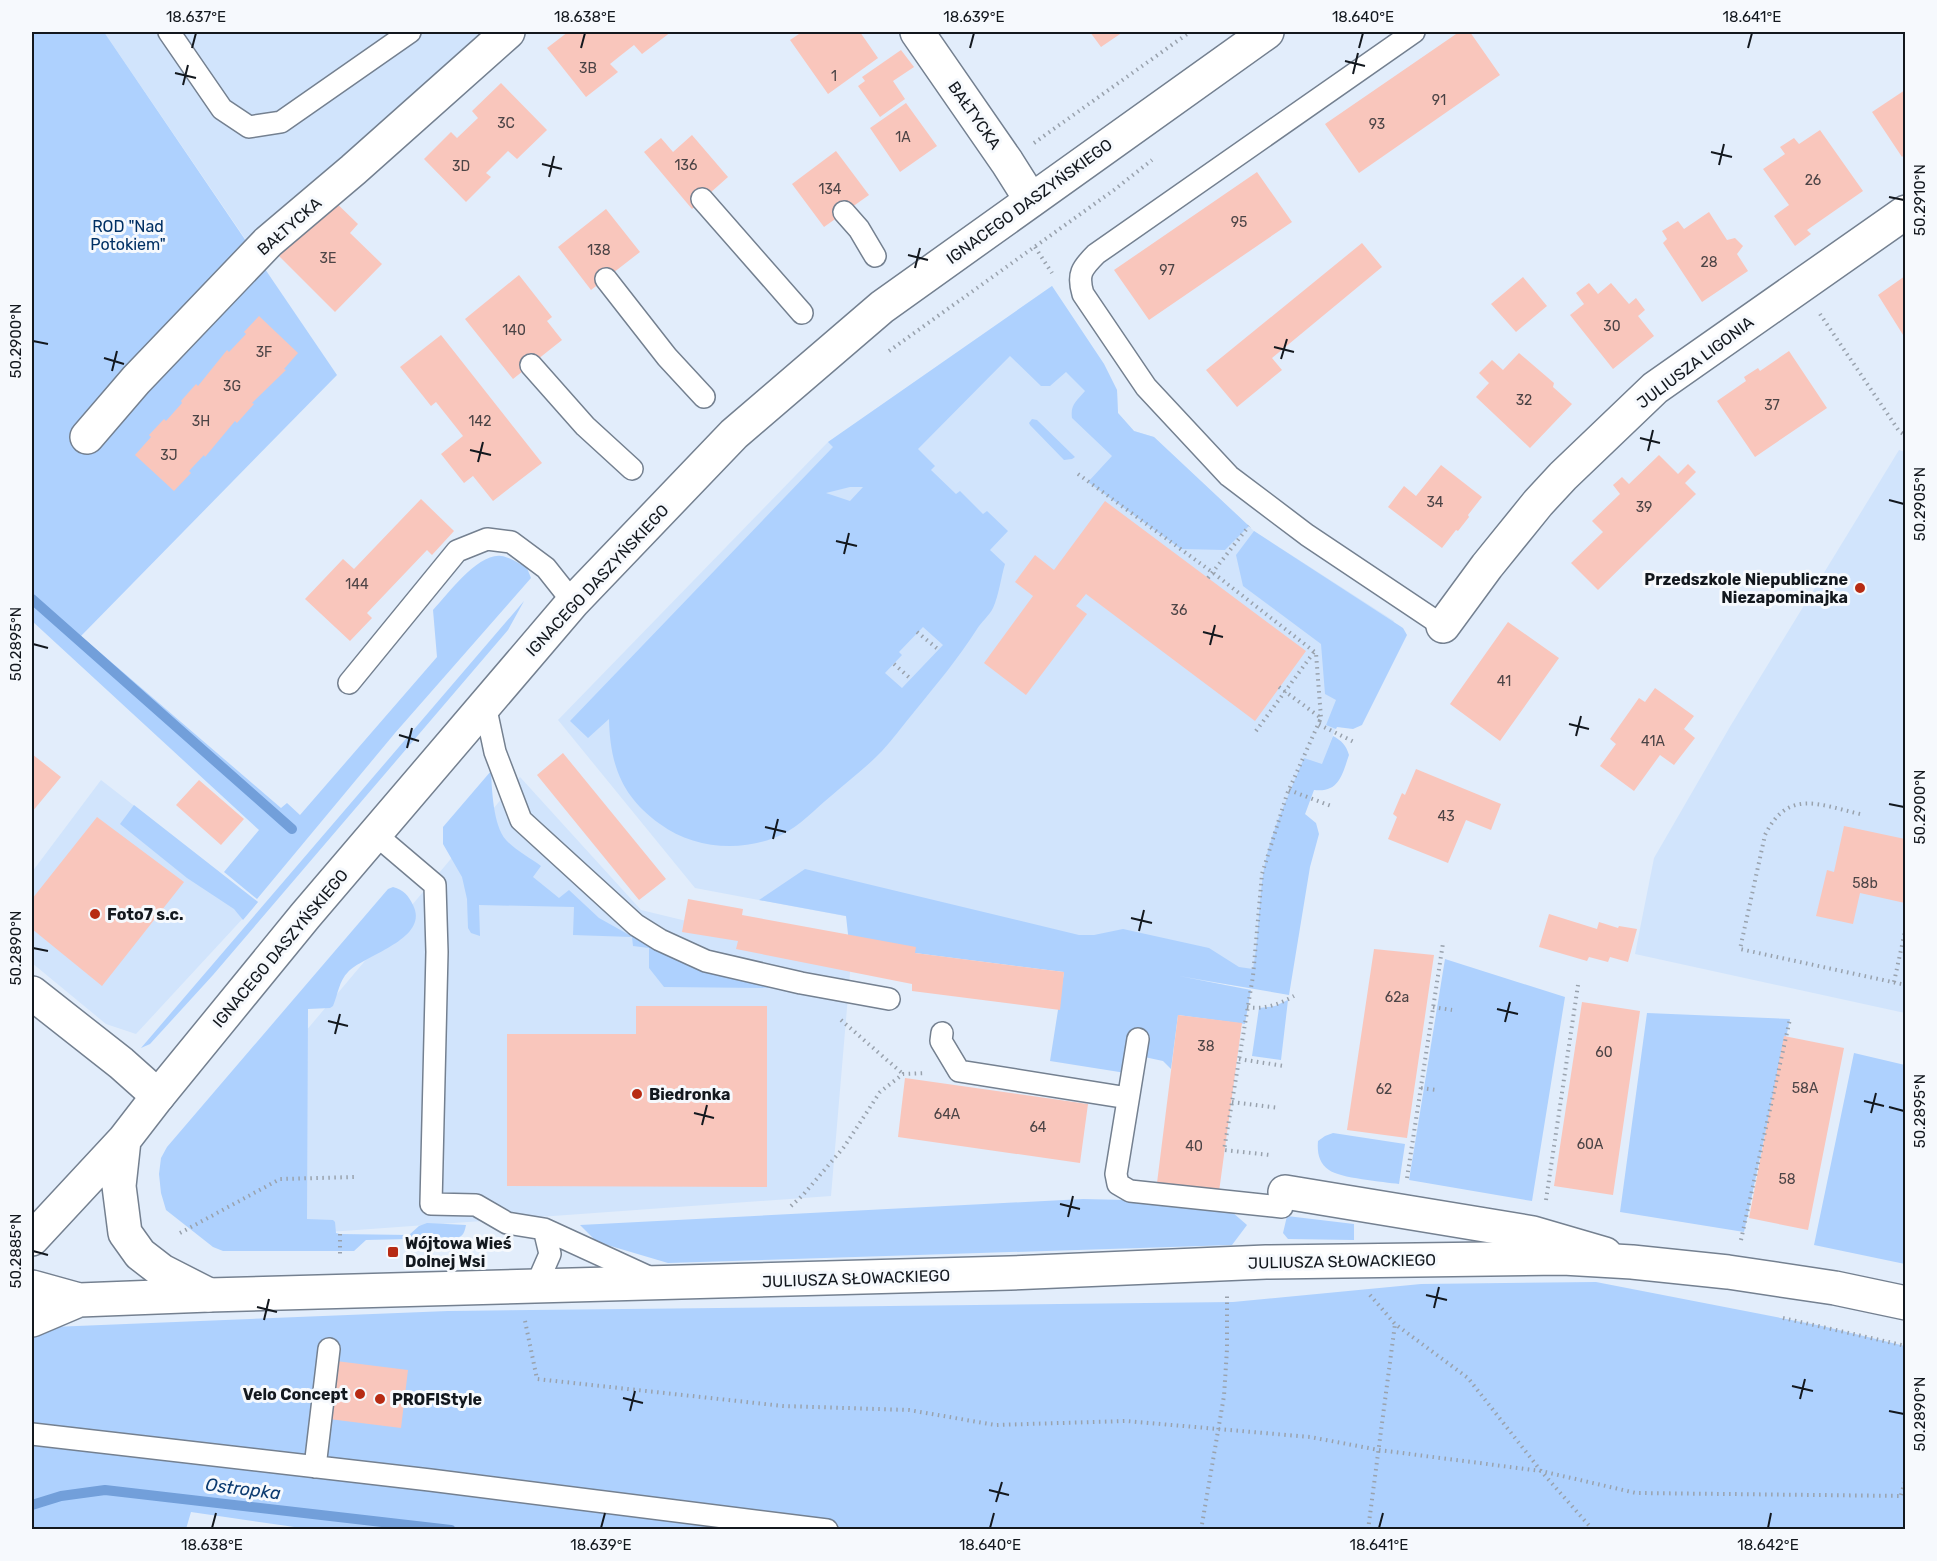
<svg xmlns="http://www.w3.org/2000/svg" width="1937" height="1561" font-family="Rubik,sans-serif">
<rect width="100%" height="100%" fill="#e2edfb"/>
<path fill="#d1e4fc" d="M104 32H485L246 240Z
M1052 286 1104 364 1117 390 1118 413 1134 431 1154 437 1254 531 1394 621 1345 708 1334 732 1297 837 1271 991 1133 970 695 888 558 720 828 442Z
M1899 450 1905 452V1013L1635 954 1654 858 1731 725Z
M520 777 641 910 851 961 831 1196 259 1237 192 1166Z
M101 780 258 902 136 1034 106 1024 32 963V872Z"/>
<path fill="#aed1fe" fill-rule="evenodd" d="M32 32H104L337 375 81 636 281 808 287 803 300 815 437 657 433 610C448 594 478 553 501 556 510 557 520 564 527 568L531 578 395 733 257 899 224 872 259 830 32 621Z
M1052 286 1104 364 1117 390 1118 413 1134 431 1154 437 1249 526 1225 550 1181 549 1088 482 1112 456 1072 418C1070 404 1077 401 1085 391L1066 372 1050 386H1041L1010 356 918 449 935 466 931 470 956 494 960 491 983 514 987 511 1008 531 990 550 1005 564C1001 577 999 595 993 608 989 616 981 622 977 629 958 659 936 685 914 712 903 725 893 739 882 751 867 767 848 781 831 796 815 809 800 826 781 835 742 853 694 849 660 824 622 797 610 765 609 719L588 738 570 721 833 447 828 442ZM850 487H863L850 501 826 493ZM923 627 943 645 902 688 885 673 902 655 899 652Z
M1032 419 1037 420 1075 457 1072 459 1064 460 1030 425 1029 423Z
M1254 531 1403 628 1407 635 1362 725 1353 729 1337 727 1336 729 1326 725 1336 700 1325 694 1321 644 1243 586 1236 555Z
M524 601 508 630 213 975 150 1044 141 1048Z
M1333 736C1342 741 1346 745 1349 755 1342 775 1339 793 1314 790L1305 814 1316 823 1319 834 1310 867 1289 995 1179 976 1251 990 1245 1024 1178 1015 1171 1069 1163 1061 1135 1055 1132 1074 1050 1061 1064 972 915 953 851 961 846 916 759 900 805 869 1079 935H1094L1123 929 1209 948 1239 967 1253 969C1260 931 1258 891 1267 854 1276 821 1291 790 1304 758L1322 764Z
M491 771C492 790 493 825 506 840 515 850 530 858 541 866L533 877 559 898 569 890 599 918 633 937 777 988 664 987 649 968V948L633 946 632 937 573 935 574 907 479 905 480 936 471 933 468 928 467 899 462 877 443 844V827Z
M134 805 258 902 243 920 234 909 187 878 120 824Z
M393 887C404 890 408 895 413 905 430 939 366 954 348 972 339 981 338 994 333 1006L330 1008 308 1009 307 1219 333 1220 335 1222 336 1233 340 1234 409 1235 419 1226 427 1223 466 1225C464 1235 462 1238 452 1238L366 1240 354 1251H223L213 1247 166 1210 161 1193 159 1174 161 1158 167 1147 388 889Z
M1445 959 1565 997 1532 1201 1409 1180Z
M1288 1000 1281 1060 1252 1056 1259 1008 1275 1006Z
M1647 1013 1790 1019 1744 1232 1620 1212Z
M1854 1053 1905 1065V1264L1814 1245Z
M1333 1133 1405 1144 1399 1184C1384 1182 1339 1178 1329 1170 1319 1163 1317 1153 1318 1141L1325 1136Z
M1083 1199 1127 1200 1232 1212 1247 1225 1232 1245 668 1263 597 1242 580 1225Z
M1287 1216 1354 1224V1240L1288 1239 1283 1233Z
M1596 1282 1822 1326 1905 1346V1529L315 1530 191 1512 186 1529H32V1336L52 1327 448 1311 1233 1302 1421 1284Z"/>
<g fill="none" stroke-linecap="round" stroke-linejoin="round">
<path stroke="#729fda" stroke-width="10" d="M32 599 292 829
M32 1505 61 1496 105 1490 451 1530"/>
</g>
<path fill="#f9c6bc" d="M568 32H671L642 54 634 45 620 56 610 64 618 72 586 97 547 48Z
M802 32H860L878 58 828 94 790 40Z
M1090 32H1123L1101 47Z
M1459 32H1470L1500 75 1359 173 1325 124Z
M901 50 914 67 893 81 905 99 880 117 858 86 865 81 862 77Z
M501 83 547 130 517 159 508 151 486 173 491 177 466 202 424 159 451 132 457 138 478 118 472 111Z
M1905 90V154L1902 157 1872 112Z
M906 103 937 146 900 172 870 128Z
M1820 130 1863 191 1807 230 1811 234 1795 246 1774 216 1789 205 1763 169 1785 154 1780 147 1794 138 1799 144Z
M692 135 728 177 692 209 644 152 661 138 673 152Z
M836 151 869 195 824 227 792 184Z
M1257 172 1292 222 1149 320 1114 270Z
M329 196 358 224 350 233 382 264 335 312 274 251Z
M606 209 640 252 591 290 558 247Z
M1709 212 1727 240 1735 238 1743 246 1737 254 1748 271 1702 302 1663 243 1667 239 1662 231 1678 221 1684 229Z
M1362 243 1382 267 1272 358 1282 370 1237 407 1206 370Z
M519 275 552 317 547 321 562 340 513 379 465 319Z
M1905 276V338L1878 295Z
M1523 277 1547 306 1516 332 1491 304Z
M1589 283 1598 294 1611 283 1629 304 1636 298 1645 310 1638 316 1654 336 1613 369 1570 315 1584 304 1576 293Z
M259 316 298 353 284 369 286 370 252 403 254 404 237 423 235 421 205 457 204 455 189 471 191 473 174 491 135 455 151 437 149 435 164 419 166 421 182 403 181 401 196 384 198 386 227 350 229 352 246 334 244 332Z
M441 335 542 463 493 501 473 476 464 483 441 454 463 436 436 402 431 406 400 367Z
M1789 351 1827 408 1755 457 1717 401 1746 381 1744 377 1758 368 1760 371Z
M1519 353 1554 383 1553 387 1572 404 1530 448 1476 397 1489 383 1479 373 1492 360 1503 370Z
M1659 455 1678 474 1688 464 1696 472 1685 483 1696 494 1598 590 1571 563 1603 532 1592 521 1620 494 1613 485 1622 477 1629 484Z
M1441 465 1482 497 1468 515 1469 517 1458 531 1456 530 1442 548 1388 507 1404 486 1416 496Z
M421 499 454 531 432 555 427 550 367 613 372 618 350 641 305 599 343 559 354 569Z
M1105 501 1306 651 1255 721 1086 594 1076 606 1087 614 1026 695 984 663 1033 596 1015 582 1035 555 1054 570Z
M1508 622 1559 658 1500 741 1450 704Z
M1655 688 1694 716 1684 729 1695 738 1674 765 1660 755 1634 791 1600 766 1616 744 1610 739 1639 698 1645 702Z
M563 753 666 879 639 900 537 775Z
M32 754 61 777 32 812Z
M1416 769 1501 804 1491 830 1466 820 1448 863 1388 839 1397 817 1393 814 1402 793 1405 795Z
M199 780 244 819 221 845 176 805Z
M97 817 184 882 102 986 32 929V899Z
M1844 826 1905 839V903L1860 893 1853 924 1816 916 1827 870 1834 872Z
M688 899 743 909 742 915 916 947 915 953 1064 972 1060 1010 912 991V984L736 949 738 941 682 932Z
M1549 914 1597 929 1599 922 1618 928 1619 926 1637 929 1628 962 1610 957 1608 962 1589 957 1587 961 1539 947Z
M1374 949 1434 955 1407 1138 1347 1130Z
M1582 1002 1640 1011 1613 1195 1554 1186Z
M636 1006H767V1187L507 1186V1034H636Z
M1178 1015 1242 1023 1218 1199 1156 1191Z
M1784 1036 1844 1048 1808 1230 1749 1218Z
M905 1078 1088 1104 1080 1163 898 1137Z
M336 1361 408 1370 401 1428 329 1419Z"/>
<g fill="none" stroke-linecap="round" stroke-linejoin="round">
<g stroke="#748090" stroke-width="24">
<path id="service" d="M169 32 222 109 249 127 281 122 410 32
M1414 32 1096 254C1082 268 1077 274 1083 294L1146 387 1229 476 1307 535 1443 626
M702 199 802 313
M844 212 859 229 875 256
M606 279 667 357 704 397
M531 365 585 426 632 469
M349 683 457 551 487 539 511 542 546 568 573 602
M485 705 495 752 521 820 636 925 660 940 706 961 801 983 889 999
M375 834 435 885 437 952 431 1204 476 1205 507 1223 544 1229 653 1279
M942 1033 941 1041 959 1071 1128 1098
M1138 1039 1116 1174 1118 1184 1130 1191 1282 1207
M536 1286 550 1254 544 1229
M32 1434 430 1480 827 1530
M315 1467 329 1349"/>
</g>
<g stroke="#748090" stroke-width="36">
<path id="minor" d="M917 32 1007 162 1031 200
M87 437 136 380 268 242 353 170 508 32
M1443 626 1487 566 1538 503 1563 476 1655 388 1906 212
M32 993 121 1063 158 1096
M1285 1192 1533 1233 1605 1254"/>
</g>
<g stroke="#748090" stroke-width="36">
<path id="tertiary" d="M124 1140 119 1186 125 1233 140 1254 162 1271 209 1295
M32 1239 124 1140 158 1096 305 916 573 602 734 434 882 307 1267 32"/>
</g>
<g stroke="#748090" stroke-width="36">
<path id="secondary" d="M32 1287 79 1300 209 1295 1010 1273 1266 1262 1563 1258 1632 1262 1728 1272 1835 1288 1906 1303
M32 1320 79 1300"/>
</g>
<path stroke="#99a2ad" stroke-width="4" stroke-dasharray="1.5 4.5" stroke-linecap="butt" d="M1034 143 1190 32
M1035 247 1052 273
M1820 314 1899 431 1906 436
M889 351 1114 190 1152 160
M1078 474 1212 572 1316 653 1321 718 1287 794 1262 874 1253 976 1224 1150 1270 1155
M1208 578 1249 526
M917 632 939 650
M894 664 911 679
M1279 687 1321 718 1318 724 1356 743
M1256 731 1314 652
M1289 790 1331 806
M1860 814C1820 805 1788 788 1765 835L1740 949 1906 985
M1894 982 1906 927
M1247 1007C1265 1010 1279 1004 1294 996
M1433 1007 1452 1010
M841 1020 903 1074
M1239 1059 1284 1066
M1421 1088 1436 1090
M1232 1102 1279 1108
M1407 1178 1443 943
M1546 1200 1578 985
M791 1206 803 1195 844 1147 880 1092 903 1074 926 1073
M180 1233 280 1179 356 1177
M340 1234V1254
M1741 1240 1790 1019
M1370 1295 1395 1324 1468 1378 1541 1471 1593 1530
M1783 1318 1906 1346
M525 1321 537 1379 783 1406 909 1410 995 1425 1126 1421 1310 1437 1379 1450 1541 1471 1636 1493 1906 1496
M1901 1495 1906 1478
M1201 1530 1224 1396 1227 1349V1296
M1368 1530 1395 1324"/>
<use href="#service" stroke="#fff" stroke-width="21"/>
<use href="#minor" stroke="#fff" stroke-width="33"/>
<use href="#tertiary" stroke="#fff" stroke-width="33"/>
<use href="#secondary" stroke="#fff" stroke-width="33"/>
</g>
<path fill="none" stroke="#13181e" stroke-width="2" d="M192 48 196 33M581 48 585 33M970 48 974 33M1359 48 1363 33M1748 48 1752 33M1345 61 1365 66M175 73 196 78M1353 74 1358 53M183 85 188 65M1711 152 1732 157M542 164 562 169M1719 165 1724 144M549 177 554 156M1889 197 1904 200M908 255 928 260M915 268 920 248M33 341 48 344M1274 347 1294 352M104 358 124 364M1281 359 1287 339M112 371 117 351M1640 438 1660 443M470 450 491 455M1648 451 1653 430M478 462 483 442M1889 500 1904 504M836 541 857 546M844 554 849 533M1203 632 1223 637M33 644 48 648M1210 645 1215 625M1569 724 1589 729M399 735 419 741M1576 736 1581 716M407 748 412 728M1889 804 1904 807M765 827 786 832M773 839 778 819M1131 918 1152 923M1139 931 1144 910M33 948 48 951M1497 1009 1518 1014M328 1021 348 1026M1505 1022 1510 1002M335 1034 340 1014M1864 1101 1884 1106M1889 1107 1904 1111M694 1113 714 1118M1871 1113 1876 1093M702 1125 707 1105M1060 1204 1080 1209M1068 1217 1073 1196M33 1251 48 1255M1426 1295 1447 1300M257 1307 277 1312M1434 1308 1439 1287M264 1320 269 1299M1792 1386 1813 1391M623 1398 643 1403M1800 1399 1805 1379M630 1411 635 1391M1889 1411 1904 1414M989 1490 1009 1495M996 1502 1002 1482M212 1528 216 1513M601 1528 605 1513M990 1528 994 1513M1379 1528 1383 1513M1768 1528 1771 1513"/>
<g fill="#b72b13" stroke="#f6f9fd" stroke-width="2">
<circle cx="1860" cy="588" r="6"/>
<circle cx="95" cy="914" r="6"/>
<circle cx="637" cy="1094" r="6"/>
<rect x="387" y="1246" width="12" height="12" rx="3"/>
<circle cx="360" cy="1394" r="6"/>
<circle cx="380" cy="1399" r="6"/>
</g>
<g text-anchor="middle" stroke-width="6" stroke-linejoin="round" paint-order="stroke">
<g font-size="14" fill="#4c4446">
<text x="588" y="73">3B</text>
<text x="834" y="81">1</text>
<text x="1439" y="105">91</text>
<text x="506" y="128">3C</text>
<text x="1377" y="129">93</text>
<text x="903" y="142">1A</text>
<text x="686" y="170">136</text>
<text x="461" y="171">3D</text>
<text x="1813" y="185">26</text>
<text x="830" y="194">134</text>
<text x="1239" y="227">95</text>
<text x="599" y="255">138</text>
<text x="328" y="263">3E</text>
<text x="1709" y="267">28</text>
<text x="1167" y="275">97</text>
<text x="1612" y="331">30</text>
<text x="514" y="335">140</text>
<text x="264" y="357">3F</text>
<text x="232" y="391">3G</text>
<text x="1524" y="405">32</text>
<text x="1772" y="410">37</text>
<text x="201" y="426">3H</text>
<text x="480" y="426">142</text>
<text x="169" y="460">3J</text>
<text x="1435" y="507">34</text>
<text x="1644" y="512">39</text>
<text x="357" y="589">144</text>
<text x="1179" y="615">36</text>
<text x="1504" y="686">41</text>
<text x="1653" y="746">41A</text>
<text x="1446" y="821">43</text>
<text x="1865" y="888">58b</text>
<text x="1397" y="1002">62a</text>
<text x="1206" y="1051">38</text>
<text x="1604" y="1057">60</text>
<text x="1805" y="1093">58A</text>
<text x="1384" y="1094">62</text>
<text x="947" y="1119">64A</text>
<text x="1038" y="1132">64</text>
<text x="1590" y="1149">60A</text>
<text x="1194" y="1151">40</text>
<text x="1787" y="1184">58</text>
</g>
<g font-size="16" fill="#13181e" stroke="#f6f9fd">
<text transform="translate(975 115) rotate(55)" y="6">BAŁTYCKA</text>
<text transform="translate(1029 201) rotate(-36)" y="6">IGNACEGO DASZYŃSKIEGO</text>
<text transform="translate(289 226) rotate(-41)" y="6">BAŁTYCKA</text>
<text transform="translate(1695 362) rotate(-37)" y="6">JULIUSZA LIGONIA</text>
<text transform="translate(597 580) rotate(-47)" y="6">IGNACEGO DASZYŃSKIEGO</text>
<text transform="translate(280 948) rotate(-50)" y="6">IGNACEGO DASZYŃSKIEGO</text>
<text transform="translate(1342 1261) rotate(-1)" y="6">JULIUSZA SŁOWACKIEGO</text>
<text transform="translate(856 1278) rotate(-2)" y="6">JULIUSZA SŁOWACKIEGO</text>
</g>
<g font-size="16" fill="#003064" stroke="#f6f9fd">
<text x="128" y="232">ROD "Nad<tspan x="128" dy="18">Potokiem"</tspan></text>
</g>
<g font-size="16" font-weight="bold" fill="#13181e" stroke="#f6f9fd" text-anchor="start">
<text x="1848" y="585" text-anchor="end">Przedszkole Niepubliczne<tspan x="1848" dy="18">Niezapominajka</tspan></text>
<text x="107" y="920">Foto7 s.c.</text>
<text x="649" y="1100">Biedronka</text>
<text x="405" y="1249">Wójtowa Wieś<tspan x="405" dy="18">Dolnej Wsi</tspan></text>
<text x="348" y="1400" text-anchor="end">Velo Concept</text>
<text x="392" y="1405">PROFIStyle</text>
</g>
<g font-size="18" font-style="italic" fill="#0c3b70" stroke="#f6f9fd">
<text transform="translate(243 1489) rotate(7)" y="6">Ostropka</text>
</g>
</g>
<rect width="1937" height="1561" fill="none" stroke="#f6f9fd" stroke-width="66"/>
<rect x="33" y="33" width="1871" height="1495" fill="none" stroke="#13181e" stroke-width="2"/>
<g font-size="15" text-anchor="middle" fill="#13181e">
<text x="196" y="22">18.637°E</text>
<text x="585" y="22">18.638°E</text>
<text x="974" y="22">18.639°E</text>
<text x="1363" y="22">18.640°E</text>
<text x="1752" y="22">18.641°E</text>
<text transform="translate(1920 200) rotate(-90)" y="5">50.2910°N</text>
<text transform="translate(16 341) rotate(-90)" y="5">50.2900°N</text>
<text transform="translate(1920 504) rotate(-90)" y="5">50.2905°N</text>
<text transform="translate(16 644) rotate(-90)" y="5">50.2895°N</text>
<text transform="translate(1920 807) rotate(-90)" y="5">50.2900°N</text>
<text transform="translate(16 948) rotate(-90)" y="5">50.2890°N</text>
<text transform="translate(1920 1111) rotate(-90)" y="5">50.2895°N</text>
<text transform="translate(16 1251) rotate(-90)" y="5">50.2885°N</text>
<text transform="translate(1920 1414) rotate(-90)" y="5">50.2890°N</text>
<text x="212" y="1550">18.638°E</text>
<text x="601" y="1550">18.639°E</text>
<text x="990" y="1550">18.640°E</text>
<text x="1379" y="1550">18.641°E</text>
<text x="1768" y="1550">18.642°E</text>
</g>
</svg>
